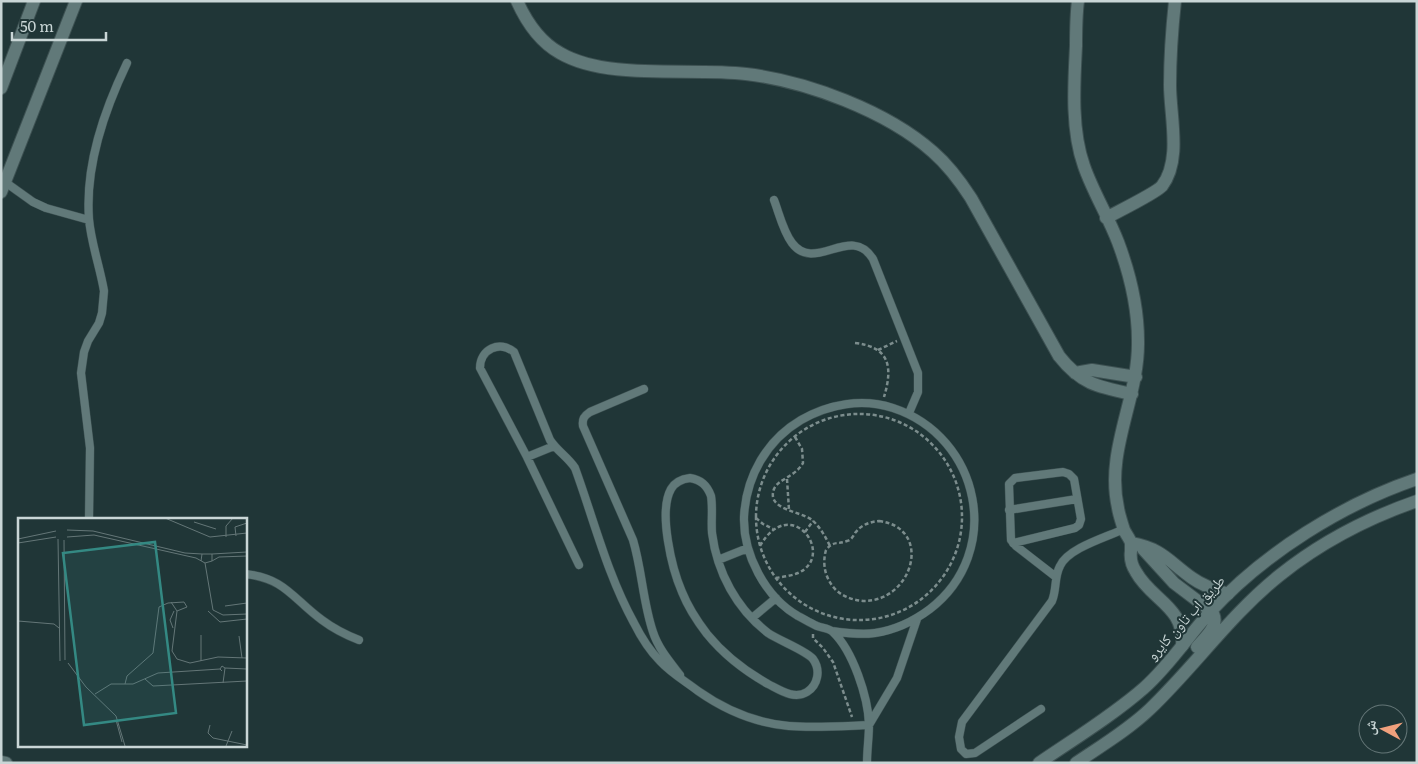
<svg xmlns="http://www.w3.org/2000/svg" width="1418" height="764" font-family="Literata,'Noto Naskh Arabic',serif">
<rect width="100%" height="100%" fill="#203637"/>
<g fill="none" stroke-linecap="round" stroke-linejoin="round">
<g stroke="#3d5152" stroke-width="9">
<path id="lane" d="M5 182 33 202 46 208 89 220
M774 200C779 213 783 231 792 243 815 274 851 223 873 259L918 373V392L909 413
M644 389 590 412C584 416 582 419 583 426L633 540C642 570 643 603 653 632 658 648 670 662 680 675
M527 457 554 446
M690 478C701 480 707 485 711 496 713 508 711 521 712 533 717 573 737 609 768 633 780 641 807 651 813 659 821 670 818 685 807 692 794 700 780 690 768 684 745 671 724 655 707 634 697 621 688 607 682 592 672 569 658 512 671 489 675 482 682 479 690 478Z
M1009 510 1077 499
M89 519 90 448 81 373 84 352 88 341 99 323 102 313 104 291C100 267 91 243 89 219 85 165 104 111 127 63
M1013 543 1075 528 1079 525 1081 519 1074 479 1069 474 1063 472 1015 478 1009 484 1011 540 1016 546 1056 577
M718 560 748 548
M579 565 527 457 480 368C480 349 500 340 514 352L550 440C557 451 568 457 575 468 594 520 607 574 634 623 641 637 649 650 660 661 671 673 685 681 698 691 725 710 756 723 789 726 815 728 843 726 869 725
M245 574C285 578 293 599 322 620 334 629 346 635 359 640
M752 618 776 598
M832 631C846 633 860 635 875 633 895 630 914 621 930 609 1004 552 981 437 893 408 862 398 829 404 801 420 767 440 746 476 744 517 743 554 765 597 798 616 804 619 810 623 817 626 822 628 829 628 833 632 853 651 868 697 869 724 869 737 867 750 867 763
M1041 709 975 753 966 754 961 749 959 737 962 722 1052 601C1057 589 1054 577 1060 566 1068 548 1107 537 1124 529
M869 725 897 678 917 619"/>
</g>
<g stroke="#3d5152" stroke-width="14">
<path id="street" d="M517 1C526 21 540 42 560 53 608 81 691 67 746 74 806 81 887 111 933 152 948 165 960 181 971 198L1059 356C1081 384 1098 387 1132 394
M1078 1C1076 16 1076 31 1076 46 1074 84 1071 130 1084 166 1093 192 1108 216 1118 242 1130 274 1138 307 1138 341 1139 399 1105 450 1118 508 1119 515 1122 523 1124 530 1126 534 1130 539 1131 543 1131 544 1131 550 1131 551 1130 558 1132 566 1136 572 1152 601 1185 606 1182 646
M1106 218C1117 212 1156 193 1162 186 1182 160 1170 116 1170 85 1170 57 1172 29 1175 1
M1075 373 1092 370 1136 377
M1131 543C1163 549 1168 561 1192 578 1203 586 1215 590 1228 594
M1143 549 1174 583 1211 611"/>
</g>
<g stroke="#3d5152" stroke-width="14">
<path id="secondary" d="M1 88 34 1
M1 192 76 1
M1197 647C1205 637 1222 624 1211 611
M1 762 6 763
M1039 763C1074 739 1112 716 1144 688 1170 665 1188 636 1211 611 1264 553 1343 504 1417 479
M1076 763C1101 746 1128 730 1150 709 1195 666 1231 614 1280 575 1320 543 1368 518 1417 501"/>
</g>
<path stroke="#7c8d8d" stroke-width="2.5" stroke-dasharray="4 2.5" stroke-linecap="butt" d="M855 343C890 347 893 367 884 397
M878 350 897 341
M756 517a103 103 0 1 1 206 0a103 103 0 1 1-206 0Z
M795 437 802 449 803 463C795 477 778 479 774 489 766 510 801 511 812 520 820 527 825 536 830 546
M787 479 789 510
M756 518 763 524 773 529
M879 521C934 528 913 602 863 601 853 600 843 597 835 589 825 578 822 564 826 550 834 540 837 545 847 541 851 540 853 537 855 533 861 525 869 522 879 521Z
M805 532 813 521
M760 546C791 492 837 556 798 573 791 576 782 577 775 578
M813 634V638L823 648 833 662 852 717"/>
<use href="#lane" stroke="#617979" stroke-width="8"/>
<use href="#street" stroke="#617979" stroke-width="12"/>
<use href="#secondary" stroke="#617979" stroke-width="12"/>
</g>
<g text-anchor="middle" stroke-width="4" stroke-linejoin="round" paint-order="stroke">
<g font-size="15" fill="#c9d6d6" stroke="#203637">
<text transform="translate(1186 618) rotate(-48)" y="5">طريق اب تاون كايرو</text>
</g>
</g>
<g transform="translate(18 518)">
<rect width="229" height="229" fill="#203637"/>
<path fill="none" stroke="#647677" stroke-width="1" d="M147 0 192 19 229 15M176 4 198 11M49 12 75 13 167 35 184 36M218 18 217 9 229 5M49 19 76 17 178 40 187 45 194 43V36H184L183 43M208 19V8L215 0M0 21 38 13M40 21 42 143M46 22 47 142M0 25 38 19M194 36 229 34M194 43 201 39 229 38M187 45 195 92 205 97 229 96M207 88 229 85M159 93 154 133 159 141 172 145 200 139 229 140M190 93 202 104 229 101M0 103 36 106 41 110M155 110 152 102 156 93M183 117V143M221 118 224 140M50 145 68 169 98 198 107 228M207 150 229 151M204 153 202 151 204 148 207 150 205 165M127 161 135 168 229 163M107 166 109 158 135 135 141 89 150 85 166 84 169 89 159 93 153 84M77 176 93 166H115L140 155 202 151M98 202 104 224M192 207 190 215 195 220 229 227M208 228 214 213"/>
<path fill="#348983" fill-opacity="0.15" stroke="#348983" stroke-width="2.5" d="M137 24 158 195 66 207 45 35Z"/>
<rect width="229" height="229" fill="none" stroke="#c9d6d6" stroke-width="2.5"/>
</g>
<rect width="1418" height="764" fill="none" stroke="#c9d6d6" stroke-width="5"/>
<g transform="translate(1383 729) rotate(277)"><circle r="24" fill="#203637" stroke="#647677"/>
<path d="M0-4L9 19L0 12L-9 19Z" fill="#f1a17d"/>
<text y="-8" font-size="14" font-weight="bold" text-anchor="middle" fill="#c9d6d6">ش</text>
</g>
<path d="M12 32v8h94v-8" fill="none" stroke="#c9d6d6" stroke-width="2.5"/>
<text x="20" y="32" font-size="15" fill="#c9d6d6" stroke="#203637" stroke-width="4" paint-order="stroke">50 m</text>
</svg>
